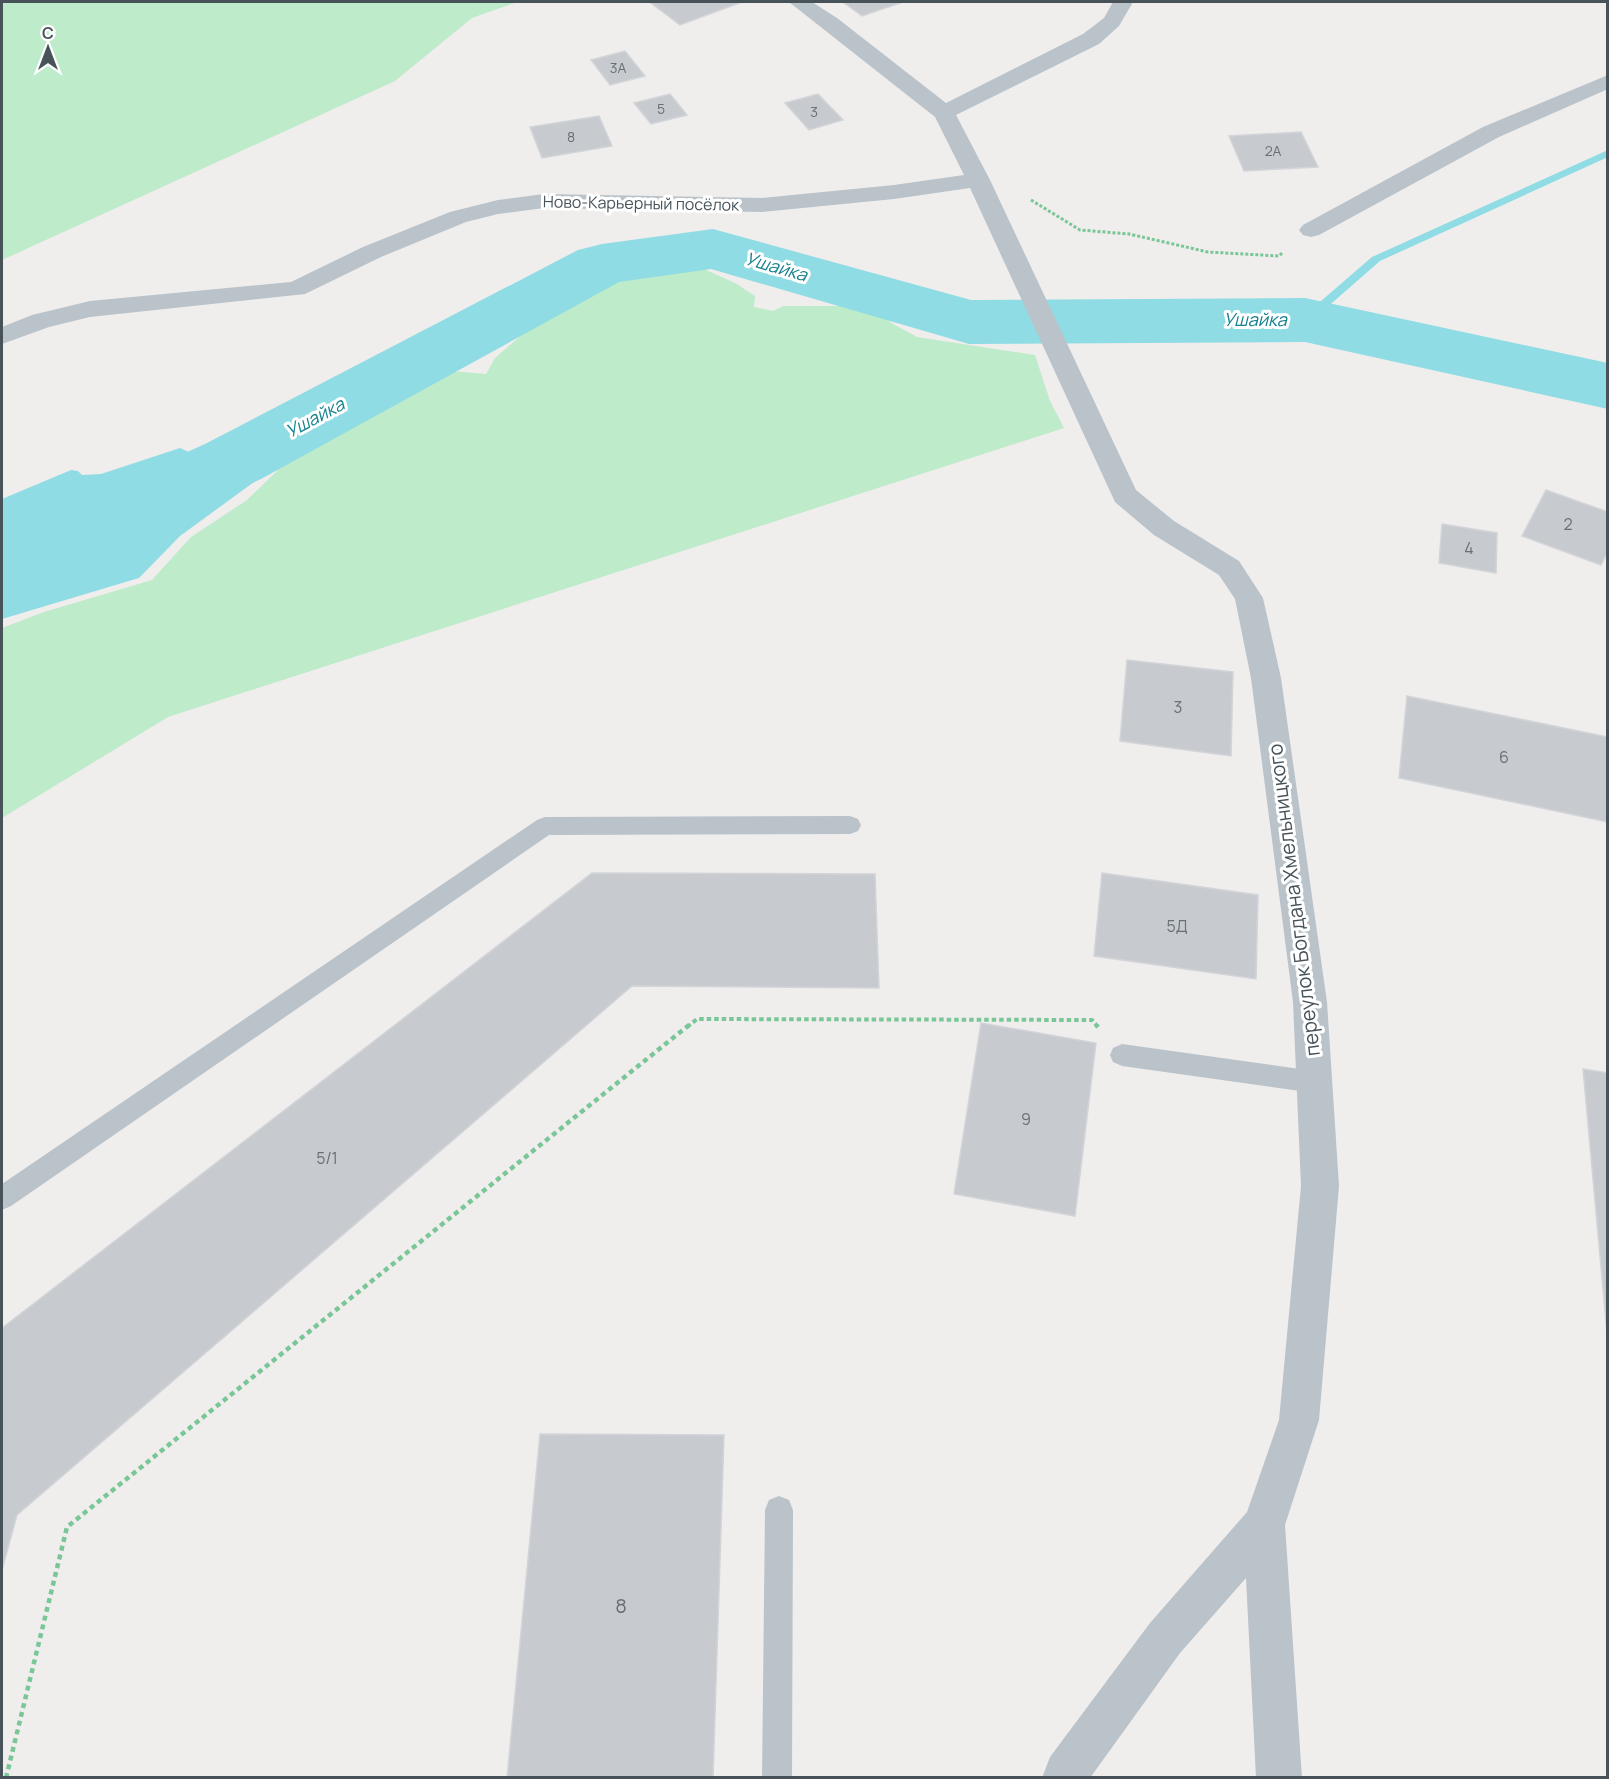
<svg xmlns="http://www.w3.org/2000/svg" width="1609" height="1779" font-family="Manrope,sans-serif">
<rect width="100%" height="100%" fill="#f0eded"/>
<path fill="#beebca" d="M2 2H517L472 18 395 81 2 260Z
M663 266H697L735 283 755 296 754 307 773 311 783 306H839L876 311 893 324 917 337 1035 355 1050 401 1064 428 168 717 2 818V628L44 612 152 580 191 537 247 500 277 471 299 443 423 381 452 371 486 374 495 358 524 333 614 276Z"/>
<path fill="#8fdce4" d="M180 448 254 482 180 536 139 578 2 619V499L71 470 78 471 82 475 101 474Z"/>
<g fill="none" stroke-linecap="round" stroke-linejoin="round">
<path fill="#8fdce4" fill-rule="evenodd" d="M1608 150V157L1380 261 1309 323H1301L1299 320 1372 257Z"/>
<path fill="#8fdce4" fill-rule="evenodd" d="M713 229 971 300 1305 298 1608 363V409L1305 342 969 344 711 269 619 282 261 479 115 548 2 577V523L67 507 207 443 578 250 602 244Z"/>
</g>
<path fill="#c7cbd0" stroke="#d2d4d8" stroke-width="1.5" d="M655 2H742L680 25 651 3Z
M843 2H903L862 16Z
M625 51 645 76 610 85 591 60Z
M670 94 687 115 651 124 634 103Z
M818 94 843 120 809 130 785 103Z
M599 116 612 146 542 158 530 127Z
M1301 132 1318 167 1244 171 1229 136Z
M1546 490 1608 512V551L1601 565 1522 536Z
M1442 524 1497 533 1496 573 1439 563Z
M1127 660 1233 672 1231 756 1120 741Z
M1407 696 1608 737V822L1399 778Z
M592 873 875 874 879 988 632 986 17 1515 2 1570V1328Z
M1102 873 1258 895 1256 979 1094 956Z
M981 1023 1096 1043 1075 1216 954 1194Z
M1583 1069 1608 1073V1344Z
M540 1434 724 1435 713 1778H507Z"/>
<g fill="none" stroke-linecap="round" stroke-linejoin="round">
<path stroke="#79c697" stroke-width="3" stroke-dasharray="3 2" stroke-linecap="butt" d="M1031 200 1080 230 1129 234 1208 252 1279 256 1282 253"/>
<path stroke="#79c697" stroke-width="4" stroke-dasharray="4.5 3" stroke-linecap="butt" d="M687 1027 697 1019 1092 1020 1098 1027"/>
<path stroke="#79c697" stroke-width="4.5" stroke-dasharray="5 4" stroke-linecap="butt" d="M1096 1025 1098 1027
M6 1778 67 1527 689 1025"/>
<path fill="#b9c3c9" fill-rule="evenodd" d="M850 816 858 819 861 825 858 831 850 834 549 835 11 1206 2 1210V1184L537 820 545 817Z
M1122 1044 1314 1071 1323 1074 1326 1082 1323 1090 1314 1093 1122 1066 1113 1062 1110 1055 1113 1048Z
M779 1496 789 1500 793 1510 792 1778H762L765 1510 769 1500Z"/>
<path fill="#b9c3c9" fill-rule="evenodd" d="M789 2H812L837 18 946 103 1083 34 1104 18 1113 2H1133L1119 26 1099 44 956 115 990 180 1136 490 1174 521 1239 561 1263 598 1281 678 1327 1002 1339 1186 1319 1420 1285 1525 1302 1778H1256L1246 1578 1180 1653 1090 1778H1042L1050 1757 1150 1623 1247 1512 1279 1420 1301 1186 1293 1002 1251 678 1235 599 1219 575 1154 535 1115 502 970 188 894 199 762 212 544 208 498 214 466 222 381 257 305 294 90 317 49 327 2 344V327L32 315 90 301 291 282 363 247 450 212 498 200 544 194 762 198 894 185 964 175 935 117Z
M1608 75V89L1499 137 1319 235 1311 237 1303 235 1299 230 1303 225 1483 127Z"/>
</g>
<g text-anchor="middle" stroke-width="6" stroke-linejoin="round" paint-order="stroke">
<g font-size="14" fill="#677077">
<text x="618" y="73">3А</text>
<text x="661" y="114">5</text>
<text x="814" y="117">3</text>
<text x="571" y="142">8</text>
<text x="1273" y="156">2А</text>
</g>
<g font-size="16" fill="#475259" stroke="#fff">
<text transform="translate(641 203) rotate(1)" y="6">Ново-Карьерный посёлок</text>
</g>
<g font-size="16" fill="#677077">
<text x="1568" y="530">2</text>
<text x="1469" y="554">4</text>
<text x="1178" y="713">3</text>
<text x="1504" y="763">6</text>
<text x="1177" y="932">5Д</text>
<text x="1026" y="1125">9</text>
<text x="327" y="1164">5/1</text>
</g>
<g font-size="18" font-style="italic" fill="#16828d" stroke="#fff">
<text transform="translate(776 267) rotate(16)" y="6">Ушайка</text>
<text x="1255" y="326">Ушайка</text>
<text transform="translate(315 418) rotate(-28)" y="6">Ушайка</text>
</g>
<g font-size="20" fill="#475259" stroke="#fff">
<text transform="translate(1294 900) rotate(-97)" y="7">переулок Богдана Хмельницкого</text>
</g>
<g font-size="20" fill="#677077">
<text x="621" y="1613">8</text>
</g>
</g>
<rect width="1609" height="1779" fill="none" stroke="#475259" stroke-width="6"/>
<g transform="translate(48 48)" stroke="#ffffff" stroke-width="4.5" paint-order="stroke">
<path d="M0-4.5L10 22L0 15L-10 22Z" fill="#475259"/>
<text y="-9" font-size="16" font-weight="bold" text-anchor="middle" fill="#475259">С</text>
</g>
</svg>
